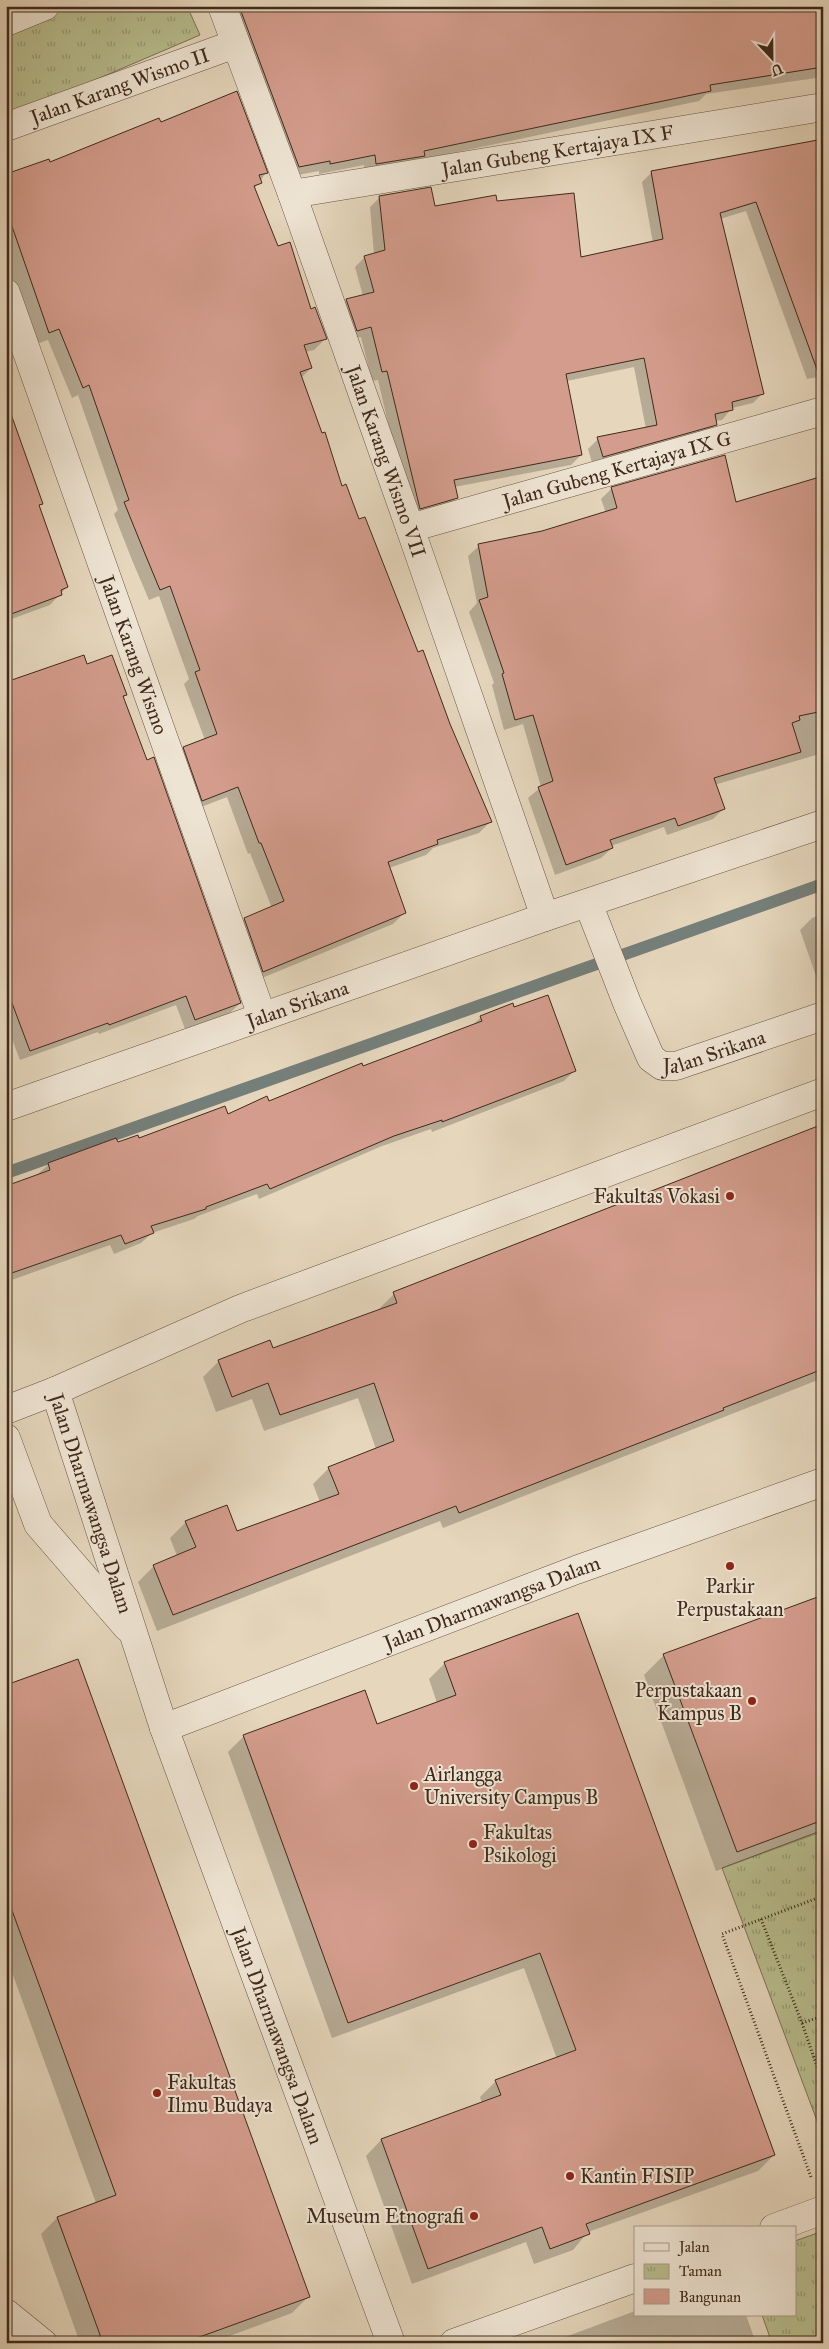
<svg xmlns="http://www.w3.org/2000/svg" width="829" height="2349" font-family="'IM FELL Great Primer',serif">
<defs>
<pattern id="park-tufts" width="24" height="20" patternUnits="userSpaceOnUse" patternTransform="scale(1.25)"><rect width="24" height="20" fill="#b8bd8e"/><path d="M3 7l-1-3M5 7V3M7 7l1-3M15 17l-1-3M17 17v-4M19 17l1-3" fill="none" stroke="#979a73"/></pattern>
</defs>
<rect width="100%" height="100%" fill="#e5d6bc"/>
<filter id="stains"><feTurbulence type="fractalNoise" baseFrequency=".004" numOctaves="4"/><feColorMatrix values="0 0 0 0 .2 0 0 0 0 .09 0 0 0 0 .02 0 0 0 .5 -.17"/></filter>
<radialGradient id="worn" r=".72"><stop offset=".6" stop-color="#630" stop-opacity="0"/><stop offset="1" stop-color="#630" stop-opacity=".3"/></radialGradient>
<path fill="url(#park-tufts)" stroke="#7c7454" d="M187 6 200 35 6 118V7Z
M823 1830V2131L819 2126 722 1868Z
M823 2231V2343H772L762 2315H795V2241Z"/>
<path fill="#0003" d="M225 6H823V77L706 94 699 101 420 160 365 175 364 165 319 174V171L288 177Z
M160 124 266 173 254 189 277 247 325 339 314 350 305 352 311 368 301 378 342 487 449 724 490 822 479 833 433 848 426 855 389 868 404 913 393 924 252 982 234 930 245 919 272 908 250 853 248 854 227 797 191 811 173 759 184 748 205 740 184 684 189 679 159 596 149 600 132 560 114 514 118 510 78 395 72 398 48 340 27 347 6 293V175L49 163Z
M823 154V376L807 379 746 211 720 219 763 393 753 403 732 408 722 420 715 421 716 424 706 434 593 466 588 449 598 439 646 429 634 367 567 381 581 455 571 465 454 487 456 498 446 508 410 518 378 380 372 381 361 337 347 340 337 310 346 300 363 296 355 267 365 257 374 254 370 207 380 197 434 207 496 203 580 259 653 243 642 182 652 172Z
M6 421 41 504 38 507 67 587 50 605 6 621Z
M823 478V753L714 785 723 809 713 819 667 835 664 827 611 846 612 848 601 858 555 875 528 798 541 787 523 724 504 730 492 685 494 683 469 612 477 603 468 556 479 546 542 532 606 513 601 499 612 488 735 503Z
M86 666 126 695 123 698 240 1003 230 1013 185 1029 176 1005 99 1034 98 1032 20 1060 6 1024V686Z
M823 914V996L800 930 812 918Z
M514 1009 575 1070 564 1081 432 1132 431 1129 382 1146 259 1199 257 1194 198 1216 194 1219 152 1233 141 1243 114 1254 110 1245 6 1282V1189L38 1174 49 1164 228 1116 471 1027 481 1017Z
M823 1125V1378L443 1528 440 1521 157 1631 138 1582 154 1566 177 1556 170 1538 186 1522 236 1532 320 1502 313 1484 329 1468 376 1449 358 1398 264 1431 252 1399 216 1412 203 1377 219 1361 273 1350 378 1312V1310L394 1294Z
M823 1596V1832L716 1871 644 1675 664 1655Z
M445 1663 774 2155 758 2171 588 2232 573 2250 534 2264 526 2242 412 2284 366 2156 381 2140 482 2103 480 2097 496 2081 557 2059 524 1968 332 2038 228 1752 244 1736 376 1725 437 1703 429 1679Z
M6 1686 309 2296 292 2313 210 2343H80L41 2234 57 2218 96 2203 6 1956Z
M6 2216 10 2226 6 2229Z
M635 2311V2315H746L756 2343H549Z"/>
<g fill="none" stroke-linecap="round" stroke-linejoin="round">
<path stroke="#757f7a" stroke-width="12" d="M6 1173 823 884"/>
</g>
<path fill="#d39c8c" stroke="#402a1b" d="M239 6H823V67L710 85 711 91 424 151 425 156 376 164 375 155 330 164V161L299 167Z
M237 91 268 173 259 175 262 183 254 186 278 246 290 242 311 309 315 307 327 339 304 345 312 368 300 372 322 433 325 432 342 486 346 484 359 519 365 517 418 652 423 650 450 724 492 822 437 840 438 844 388 862 406 913 263 972 244 918 284 901 261 843H259L238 787 202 801 183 747 217 734 195 672 200 670 170 586 160 590 143 549 124 502 129 500 89 385 83 388 59 329 49 333 6 209V174L49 159 50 162 159 118 161 122Z
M823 139V374L819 375 756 202 720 213 764 394 732 402 733 410 715 414 717 425 603 457 597 437 657 425 644 358 566 374 582 455 454 480 458 498 420 509 387 371 382 372 371 327 357 331 346 299 374 292 364 256 385 250 379 196 431 187 435 206 496 195 497 201 574 193 581 257 663 239 651 171Z
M11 414 43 504 39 505 68 587 61 590 62 595 6 616V415Z
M725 455 736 502 823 476V711L799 716 800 720 792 723 801 752 714 778 725 809 678 826 675 818 610 840 613 848 566 865 538 787 553 781 533 715 515 720 502 674 504 673 479 600 488 597 478 544 542 531 617 508 611 487Z
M84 655 87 664 112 655 127 695 123 696 147 760 154 757 241 1003 195 1020 186 996 109 1025 108 1023 30 1051 6 987V682Z
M548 995 576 1071 442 1122V1120L394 1136 270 1189 267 1184 206 1207V1209L151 1226 154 1233 125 1244 121 1235 6 1275V1186L50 1170 48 1163 116 1138 118 1142 138 1135 139 1138 225 1106 228 1114 267 1096 269 1101 362 1063 363 1066 482 1021 480 1016 513 1003 514 1007Z
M823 1124V1369L723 1408 724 1410 459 1513 456 1506 173 1615 153 1565 196 1547 185 1521 227 1505 237 1531 339 1494 328 1467 394 1441 374 1383 280 1415 268 1383 232 1397 218 1360 270 1340 273 1348 397 1303 393 1292Z
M823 1595V1820L737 1852 663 1654Z
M578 1613 775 2155 586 2224 590 2234 550 2249 542 2227 428 2269 381 2139 501 2095 495 2080 576 2050 540 1953 348 2023 243 1735 365 1690 377 1724 456 1695 444 1662Z
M78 1659 310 2297 183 2343H103L57 2217 116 2195 6 1894V1685Z"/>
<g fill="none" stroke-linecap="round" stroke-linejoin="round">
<g stroke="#695543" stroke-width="29">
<g id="minor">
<path id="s1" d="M222 6 292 194 410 528 545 917"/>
<path d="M6 22 45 6"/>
<path id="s2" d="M6 127 235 44"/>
<path id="s3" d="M292 194 823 107"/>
<path id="s4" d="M6 293 262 1016"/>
<path id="s5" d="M410 528 823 411"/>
<path id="s6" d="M588 903 627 1003 651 1058 662 1066H676L823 1016"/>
<path id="s7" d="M6 1107 545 917 823 824"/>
<path id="s8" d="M55 1391 164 1728 391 2343"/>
<path d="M6 1410 55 1391 240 1309 823 1092"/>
<path d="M6 1438 38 1524 127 1627"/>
<path id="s9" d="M164 1728 576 1570 823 1482"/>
<path d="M774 2228 823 2210"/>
<path d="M6 2313 43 2343"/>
<path d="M454 2343 635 2278"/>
</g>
</g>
<path stroke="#402a1b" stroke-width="3" stroke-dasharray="1 2.5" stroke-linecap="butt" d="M761 1919 802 2023 823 2084
M802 2023 823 2016
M811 2177 722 1934 823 1896"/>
<use href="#minor" stroke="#eee4d3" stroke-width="28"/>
</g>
<g fill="#8f2418" stroke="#eee4d3" stroke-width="2">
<circle cx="730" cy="1196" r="5"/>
<circle cx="730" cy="1566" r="5"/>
<circle cx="752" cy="1701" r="5"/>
<circle cx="414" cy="1786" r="5"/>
<circle cx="473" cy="1844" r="5"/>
<circle cx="157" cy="2093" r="5"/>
<circle cx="570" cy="2176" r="5"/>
<circle cx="474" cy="2216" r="5"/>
</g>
<g text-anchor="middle" stroke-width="4" stroke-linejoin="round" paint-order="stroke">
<g font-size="20" fill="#402a1b" stroke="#eee4d3">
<text dy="7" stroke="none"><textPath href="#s2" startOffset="121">Jalan Karang Wismo II</textPath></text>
<text dy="7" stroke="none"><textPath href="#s3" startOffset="269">Jalan Gubeng Kertajaya IX F</textPath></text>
<text dy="7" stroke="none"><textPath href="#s1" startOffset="484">Jalan Karang Wismo VII</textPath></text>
<text dy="7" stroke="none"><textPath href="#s5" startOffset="215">Jalan Gubeng Kertajaya IX G</textPath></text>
<text dy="7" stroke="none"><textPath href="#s4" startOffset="384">Jalan Karang Wismo</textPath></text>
<text dy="7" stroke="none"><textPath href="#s7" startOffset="309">Jalan Srikana</textPath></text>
<text dy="7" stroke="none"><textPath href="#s6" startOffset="235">Jalan Srikana</textPath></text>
<text dy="7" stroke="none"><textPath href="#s8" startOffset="118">Jalan Dharmawangsa Dalam</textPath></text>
<text dy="7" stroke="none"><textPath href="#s9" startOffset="351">Jalan Dharmawangsa Dalam</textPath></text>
<text dy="7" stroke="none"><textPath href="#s8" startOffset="682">Jalan Dharmawangsa Dalam</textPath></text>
</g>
<g font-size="20" fill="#402a1b" stroke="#eee4d3" text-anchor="start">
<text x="720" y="1203" text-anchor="end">Fakultas Vokasi</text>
<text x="730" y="1593" text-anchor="middle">Parkir<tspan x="730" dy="23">Perpustakaan</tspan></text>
<text x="742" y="1697" text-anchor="end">Perpustakaan<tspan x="742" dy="23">Kampus B</tspan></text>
<text x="424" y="1781">Airlangga<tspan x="424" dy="23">University Campus B</tspan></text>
<text x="483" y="1839">Fakultas<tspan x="483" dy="23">Psikologi</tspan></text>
<text x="167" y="2089">Fakultas<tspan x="167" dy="23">Ilmu Budaya</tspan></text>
<text x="580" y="2183">Kantin FISIP</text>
<text x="464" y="2223" text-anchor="end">Museum Etnografi</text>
</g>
</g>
<rect width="829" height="2349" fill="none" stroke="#e5d6bc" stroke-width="25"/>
<rect x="8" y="8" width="814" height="2334" fill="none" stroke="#402a1b" stroke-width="2.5"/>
<rect x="12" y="12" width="804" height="2324" fill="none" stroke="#402a1b"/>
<rect x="634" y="2226" width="162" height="90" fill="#eee4d3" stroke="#a89a89"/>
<rect x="644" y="2243" width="25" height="8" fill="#eee4d3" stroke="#a89a89"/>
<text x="679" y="2252" font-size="15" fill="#402a1b">Jalan</text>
<rect x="644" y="2264" width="25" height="15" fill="url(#park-tufts)" stroke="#a89a89"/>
<text x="679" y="2276" font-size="15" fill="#402a1b">Taman</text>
<rect x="644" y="2289" width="25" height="15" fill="#d39c8c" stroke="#a89a89"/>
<text x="679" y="2302" font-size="15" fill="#402a1b">Bangunan</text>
<g transform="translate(772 58) rotate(158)" stroke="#eee4d3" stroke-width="4" paint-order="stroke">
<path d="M0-4L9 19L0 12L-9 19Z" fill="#402a1b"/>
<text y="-8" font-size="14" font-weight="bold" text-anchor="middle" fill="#402a1b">U</text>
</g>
<rect width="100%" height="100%" filter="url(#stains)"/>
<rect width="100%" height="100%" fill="url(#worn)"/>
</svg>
